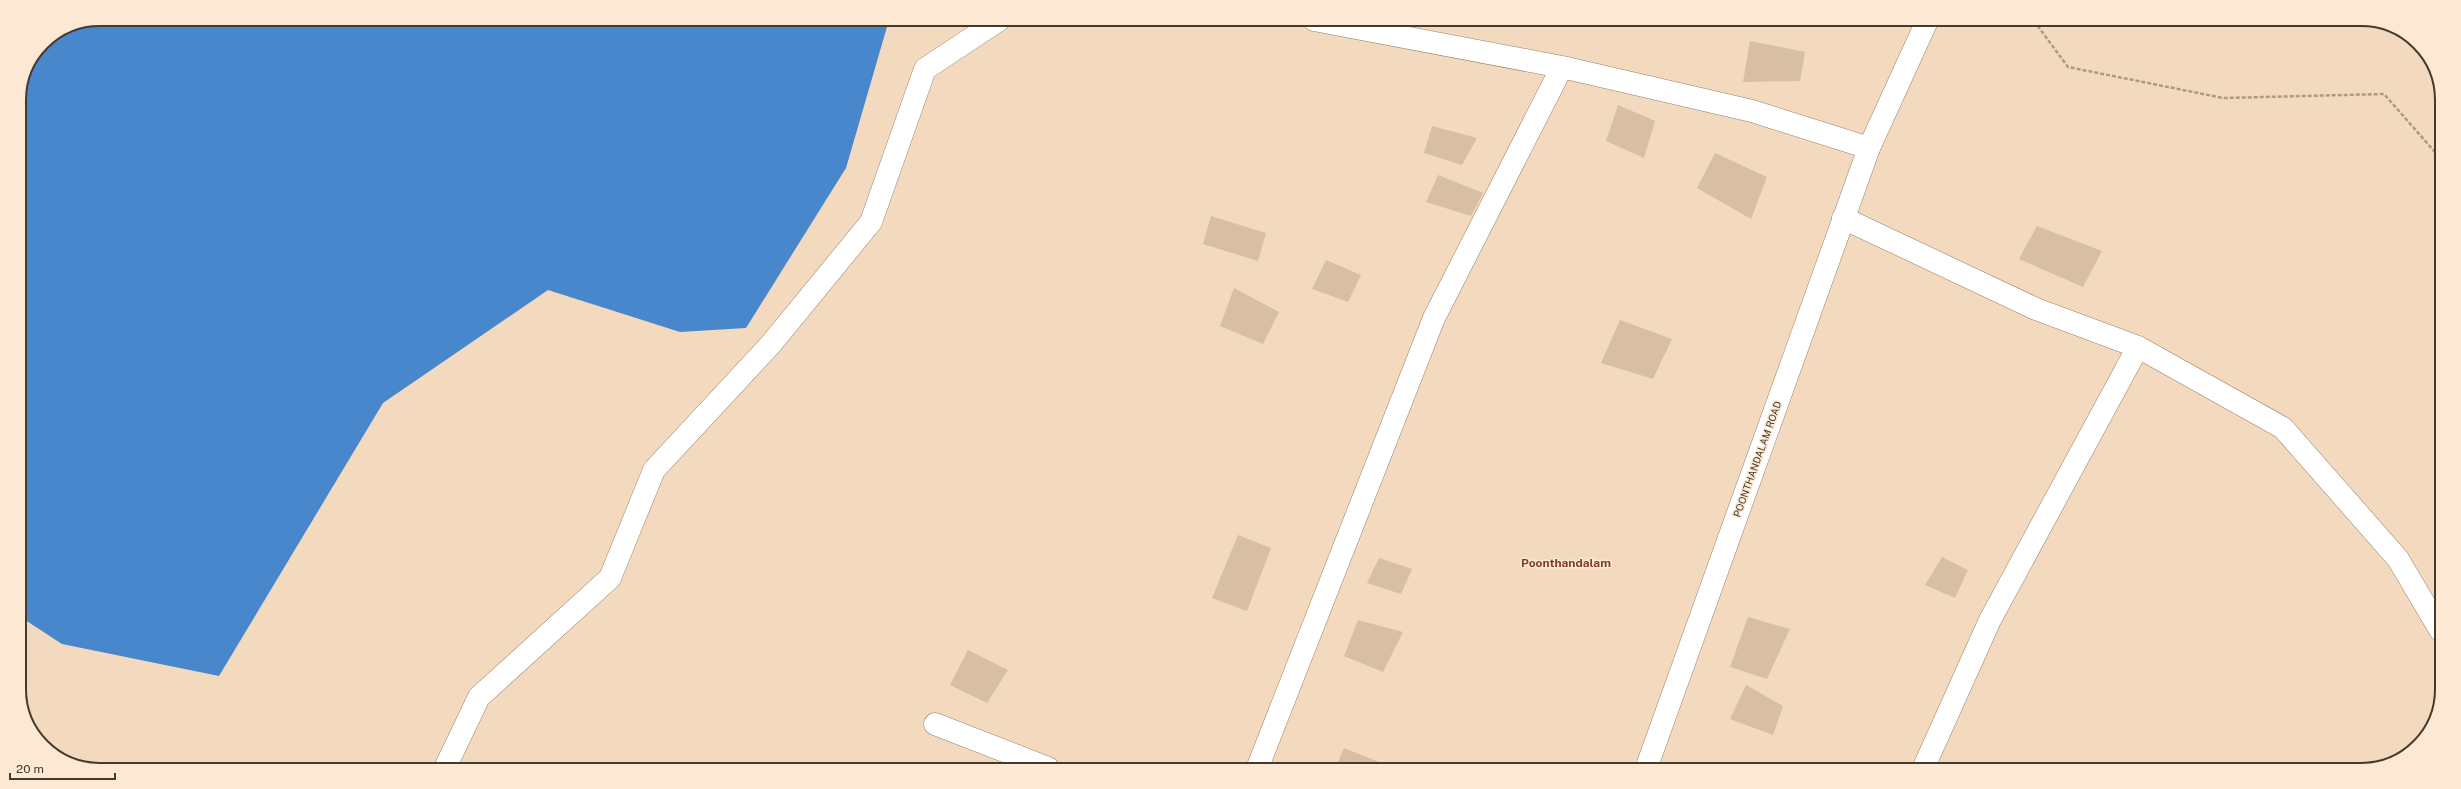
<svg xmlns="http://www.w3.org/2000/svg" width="2461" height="789" font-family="'Public Sans',sans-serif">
<rect width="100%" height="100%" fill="#f3dabf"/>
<path fill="#4887cc" d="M100 19 889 20 846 168 746 328 680 332 548 290 383 403 219 676 62 644 19 616V99L25 69 43 42 69 25Z"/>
<path fill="#d7bea4" d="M1750 41 1805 52 1800 81 1743 82Z
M1618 105 1655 121 1644 158 1606 141Z
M1432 126 1477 138 1462 165 1424 153Z
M1715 153 1767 177 1751 219 1697 188Z
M1438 175 1483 193 1471 216 1426 202Z
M1211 216 1266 233 1258 261 1203 244Z
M2037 226 2102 251 2083 287 2019 259Z
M1326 260 1361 275 1348 302 1312 289Z
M1234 288 1279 312 1263 344 1220 326Z
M1620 320 1672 339 1653 379 1601 363Z
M1238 535 1271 548 1247 611 1212 598Z
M1942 557 1968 570 1955 598 1925 585Z
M1379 558 1412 569 1401 594 1367 583Z
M1748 617 1790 629 1767 679 1730 667Z
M1358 620 1403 632 1383 672 1344 656Z
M968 650 1008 670 987 703 950 685Z
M1746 685 1783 706 1773 735 1730 719Z
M1344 748 1379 762 1376 769H1335Z"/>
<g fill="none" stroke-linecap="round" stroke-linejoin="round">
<g stroke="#988169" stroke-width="23">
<path id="street" d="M1314 20 1562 67 1752 111 1869 148
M1843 218 2036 309 2138 347 2283 428 2398 559 2440 630
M935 724 1048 768
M445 768 479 697 610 578 654 470 771 344 871 222 925 69 999 20
M1257 769 1434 318 1562 67
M1923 769 1990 620 2138 347"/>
</g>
<g stroke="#988169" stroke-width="23">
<path id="secondary" d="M1646 769 1869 148 1927 21"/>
</g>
<path stroke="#ad9a86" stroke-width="2.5" stroke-dasharray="4 2" stroke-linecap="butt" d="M2034 21 2068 67 2223 98 2384 94 2442 160"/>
<use href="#street" stroke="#fff" stroke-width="22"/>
<use href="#secondary" stroke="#fff" stroke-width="22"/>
</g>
<g text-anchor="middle" stroke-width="3" stroke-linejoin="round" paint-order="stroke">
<g font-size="10" fill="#443a2f" stroke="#fce8d3">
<text transform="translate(1757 459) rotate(-70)" y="4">POONTHANDALAM ROAD</text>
</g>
<g font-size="12" font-weight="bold" fill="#803e23" stroke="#fce8d3">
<text x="1566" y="567">Poonthandalam</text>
</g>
</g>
<path d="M0 0H2461V789H0ZM100 26H2361A74 74 0 0 1 2435 100V689A74 74 0 0 1 2361 763H100A74 74 0 0 1 26 689V100A74 74 0 0 1 100 26Z" fill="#fce8d3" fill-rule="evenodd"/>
<path fill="none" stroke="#443a2f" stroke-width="2" d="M100 26H2361A74 74 0 0 1 2435 100V689A74 74 0 0 1 2361 763H100A74 74 0 0 1 26 689V100A74 74 0 0 1 100 26Z"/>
<path d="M10 773v6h105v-6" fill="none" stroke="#443a2f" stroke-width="2"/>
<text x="16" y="773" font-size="12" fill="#443a2f" stroke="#fce8d3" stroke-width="3" paint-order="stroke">20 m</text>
</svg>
